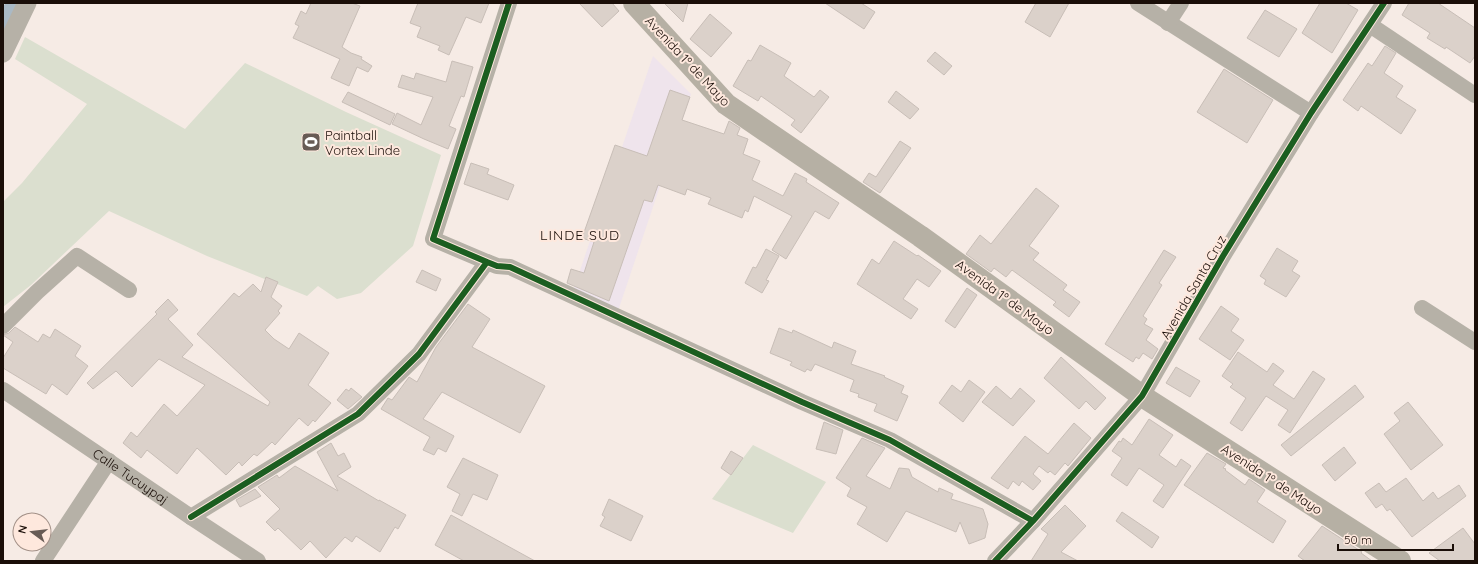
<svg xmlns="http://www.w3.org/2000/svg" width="1478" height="564" font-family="Quicksand,sans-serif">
<rect width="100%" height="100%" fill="#f6ebe5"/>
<path fill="#efe4ec" d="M653 56 691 94 618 311 574 288Z"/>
<path fill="#dbdfcf" d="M25 37 185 129 245 63 346 112 441 155 413 246 361 293 337 299 318 286 307 296 207 256 109 211 31 285 3 307V202L22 183 87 104 15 59Z
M753 445 826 482 793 533 712 499Z"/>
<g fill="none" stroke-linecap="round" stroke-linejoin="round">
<path stroke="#aab9c5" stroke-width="16" d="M3 26 14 3"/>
</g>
<path fill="#dbd1ca" stroke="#c8beb7" d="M311 3H352L360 6 342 47 351 53 362 57 361 59 372 66 368 72 357 67 349 86 331 78 340 59 293 38 299 26 295 24 301 11 306 14Z
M418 3H489L481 23 466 17 449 55 438 50 440 46 417 37 421 27 410 23Z
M579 3H612L619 11 602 27Z
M664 3H688L683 22Z
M825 3H861L875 12 864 29Z
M1036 3H1069L1050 37 1025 22Z
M1320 3H1346L1358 10 1332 53 1302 33Z
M1409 3H1438L1475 28V56L1470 63 1446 47 1445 49 1427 38 1430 33 1402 15Z
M1265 10 1297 29 1279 57 1247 38Z
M710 14 732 33 711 57 690 39Z
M760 45 791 63 784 76 814 97 820 90 829 97 801 133 791 125 795 120 761 96 758 101 733 86 748 60 751 61Z
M1385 46 1396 53 1384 73 1403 86 1396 97 1416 110 1401 134 1361 106 1358 111 1343 100 1368 63 1372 66Z
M935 52 952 66 944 75 927 61Z
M452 61 473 67 464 97 461 96 449 126 456 129 448 149 424 139 392 124 397 113 421 125 433 97 398 87 402 75 414 79 416 73 446 82Z
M1224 69 1273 100 1247 143 1197 112Z
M670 90 690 97 682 120 724 134 729 121 740 128 737 135 748 139 743 154 760 161 752 180 783 196 795 173 807 179 806 182 839 203 829 219 815 211 786 259 772 250 792 216 754 196 748 212 745 210 742 218 708 204 711 198 687 189 685 195 658 185 652 202 644 200 609 301 567 283 571 269 584 273 594 242 582 238 615 145 647 156Z
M896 91 919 109 910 119 888 102Z
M348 92 395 114 390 125 342 102Z
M900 141 911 148 880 193 863 182 869 173 876 177Z
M471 163 489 169 487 174 514 185 508 200 464 184Z
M1036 188 1059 206 1029 246 1039 253 1033 260 1067 285 1063 290 1080 302 1069 317 1053 305 1056 302 1012 270 1006 277 994 268 991 272 966 254 980 235 991 244Z
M894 241 917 256 918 255 941 271 929 287 917 279 903 299 918 309 911 319 857 284 872 259 879 264Z
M1277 248 1298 261 1292 271 1300 276 1286 297 1264 284 1266 280 1260 276Z
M766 249 779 256 766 280 769 281 762 293 745 283 753 267 756 268Z
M1164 250 1176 257 1159 283 1162 285 1143 316 1147 319 1144 324 1153 329 1146 340 1158 349 1152 359 1143 353 1139 359 1136 357 1133 362 1105 344Z
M422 270 441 279 436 291 416 282Z
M266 277 278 282 271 297 282 306 278 311 280 313 265 330 274 339 289 349 299 333 329 353 308 385 331 403 315 422 313 420 308 426 299 418 275 445 272 442 257 456 254 454 242 466 239 462 226 475 197 448 177 474 147 450 141 458 123 443 131 432 137 437 164 404 177 416 205 385 159 359 132 387 116 371 93 389 87 383 157 314 155 312 168 299 178 310 168 319 193 345 182 357 268 406 270 402 197 334 234 293 239 297 253 284 261 292Z
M967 288 977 295 955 328 945 321Z
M468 304 490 319 472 347 545 386 520 433 442 392 423 419 454 436 446 452 438 448 434 455 423 450 430 437 381 409 388 398 392 400 409 377 417 382 436 347Z
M1221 306 1239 319 1231 331 1244 340 1230 360 1199 339Z
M15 327 38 342 43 334 50 338 55 329 81 346 75 356 88 366 67 395 52 384 46 394 3 368V358L13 342 3 335 9 333Z
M779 328 792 333 793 330 832 348 834 342 856 351 851 364 885 376 884 377 904 386 901 393 908 396 897 421 874 411 877 404 858 397 859 394 850 391 854 380 815 364 811 371 807 369 805 372 790 365 792 362 770 353Z
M1238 352 1267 372 1273 363 1284 371 1273 385 1294 399 1313 371 1325 379 1290 433 1278 425 1288 410 1266 396 1242 431 1230 423 1246 398 1230 387 1233 384 1222 376Z
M1061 357 1106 398 1095 410 1086 401 1079 409 1044 378Z
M1176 367 1200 381 1190 397 1166 383Z
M969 380 985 392 963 422 939 403 952 385 961 392Z
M1355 385 1364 397 1291 456 1281 445Z
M996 386 1011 399 1020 388 1035 401 1013 426 982 402Z
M351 388 362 397 348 409 337 400 346 389 349 391Z
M1408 402 1443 445 1411 470 1384 434 1400 421 1394 413Z
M1149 419 1173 435 1159 455 1176 467 1181 459 1191 466 1163 508 1153 501 1164 485 1139 468 1127 486 1111 475 1122 458 1112 451 1119 441 1121 442 1123 438 1132 445Z
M824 422 843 430 836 454 816 449Z
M1074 423 1091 438 1068 466 1065 463 1055 475 1050 471 1048 473 1039 466 1033 474 1041 481 1033 490 1022 481 1019 486 1013 481 1008 489 991 478 1025 436 1048 454Z
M862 438 885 448 866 476 890 489 899 468 909 469 912 477 938 492 939 488 953 494 951 499 983 509 988 524 985 538 969 544 960 522 956 532 906 511 887 542 857 524 867 507 847 496 851 488 836 478Z
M331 443 338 456 344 453 351 467 337 476 379 501V500L406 515 398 529 395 527 380 552 356 536 352 542 345 537 326 558 310 541 301 550 278 528 275 531 266 522 280 509 258 487 277 475 279 478 295 466 338 491 317 452Z
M1344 447 1356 463 1335 481 1322 465Z
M731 451 743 458 731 475 721 468Z
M1207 453 1226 464 1223 468 1226 469 1225 470 1245 485 1249 479 1265 490 1257 502 1286 521 1273 543 1184 485Z
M463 458 498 475 487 500 473 494 462 516 452 511 460 494 447 487Z
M1406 478 1423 501 1433 492 1438 499 1459 485 1466 496 1412 537 1390 509 1387 511 1382 504 1376 508 1365 493 1379 483 1386 492Z
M255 489 261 496 240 507 236 500Z
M609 499 643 516 631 541 600 526 605 517 602 515Z
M1065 505 1086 526 1061 552 1078 561H1031L1048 534 1041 529Z
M1122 512 1159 537 1152 548 1116 521Z
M451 515 535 561H464L435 545Z
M1322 526 1362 552 1361 553 1372 561H1305L1298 556Z
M1463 528 1475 544V561H1440L1429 553Z"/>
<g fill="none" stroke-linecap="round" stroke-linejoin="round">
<g stroke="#b6b1a7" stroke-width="16">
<path d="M1138 3 1311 113"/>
<path d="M1168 23 1181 3"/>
<path d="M1370 25 1475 95"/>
<path d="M487 262 497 266 510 267 802 402 890 440 1033 521"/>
<path d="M1422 308 1475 342"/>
<path d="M3 326 37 292 77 256 129 290"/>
<path id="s1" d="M3 390 191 517 258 561"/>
<path d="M191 517 358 414 419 354 487 262 433 239 509 3"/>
<path d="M43 561 109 461"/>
<path d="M995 561 1033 521 1142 396 1223 256 1311 113 1384 3"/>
</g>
<path stroke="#b6b1a7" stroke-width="19" d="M3 53 27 3"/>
<path stroke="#b6b0a4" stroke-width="22" d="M634 3 726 104 920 236 1142 396 1400 561"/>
<g stroke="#fee8dd" stroke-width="8">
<path id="cycleway" d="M487 262 497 266 510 267 802 402 890 440 1033 521
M191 517 358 414 419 354 487 262 433 239 509 3
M995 561 1033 521 1142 396 1223 256 1311 113 1384 3"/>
</g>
<use href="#cycleway" stroke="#1b5e20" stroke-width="6"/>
</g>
<defs>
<g id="stadium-square" transform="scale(1)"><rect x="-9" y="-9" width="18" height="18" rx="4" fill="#675b55" stroke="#fee8dd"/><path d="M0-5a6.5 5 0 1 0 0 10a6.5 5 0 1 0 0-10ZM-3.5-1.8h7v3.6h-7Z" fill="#fff"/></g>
</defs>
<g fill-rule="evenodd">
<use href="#stadium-square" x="311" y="142"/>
</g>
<g text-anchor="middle" stroke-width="4" stroke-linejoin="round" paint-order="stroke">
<g font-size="13" fill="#1a0e08" stroke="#fee8dd">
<text transform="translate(688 61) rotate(47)" y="5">Avenida 1º de Mayo</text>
<text transform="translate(1193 287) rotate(-60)" y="5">Avenida Santa Cruz</text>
<text transform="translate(1005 297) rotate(36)" y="5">Avenida 1º de Mayo</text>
<text dy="5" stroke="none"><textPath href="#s1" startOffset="154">Calle Tucuypaj</textPath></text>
<text transform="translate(1272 479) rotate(33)" y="5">Avenida 1º de Mayo</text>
</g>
<g font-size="13" fill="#1a0e08" stroke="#fee8dd" text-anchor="start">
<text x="325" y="140">Paintball<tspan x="325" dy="15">Vortex Linde</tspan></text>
</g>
<g font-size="14" letter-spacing="1" fill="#1a0e08" stroke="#fee8dd">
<text x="580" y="240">LINDE SUD</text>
</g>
</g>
<rect width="1478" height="564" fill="none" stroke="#1a0e08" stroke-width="8"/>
<g transform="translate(32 532) rotate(285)"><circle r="19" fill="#fee8dd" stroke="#a39188"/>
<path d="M0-3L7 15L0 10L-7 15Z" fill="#675b55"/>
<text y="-6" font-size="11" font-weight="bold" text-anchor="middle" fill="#1a0e08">N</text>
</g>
<path d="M1338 544v6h115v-6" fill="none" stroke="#1a0e08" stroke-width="2"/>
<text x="1344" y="544" font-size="12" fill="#1a0e08" stroke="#fee8dd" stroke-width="3" paint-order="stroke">50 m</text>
</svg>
